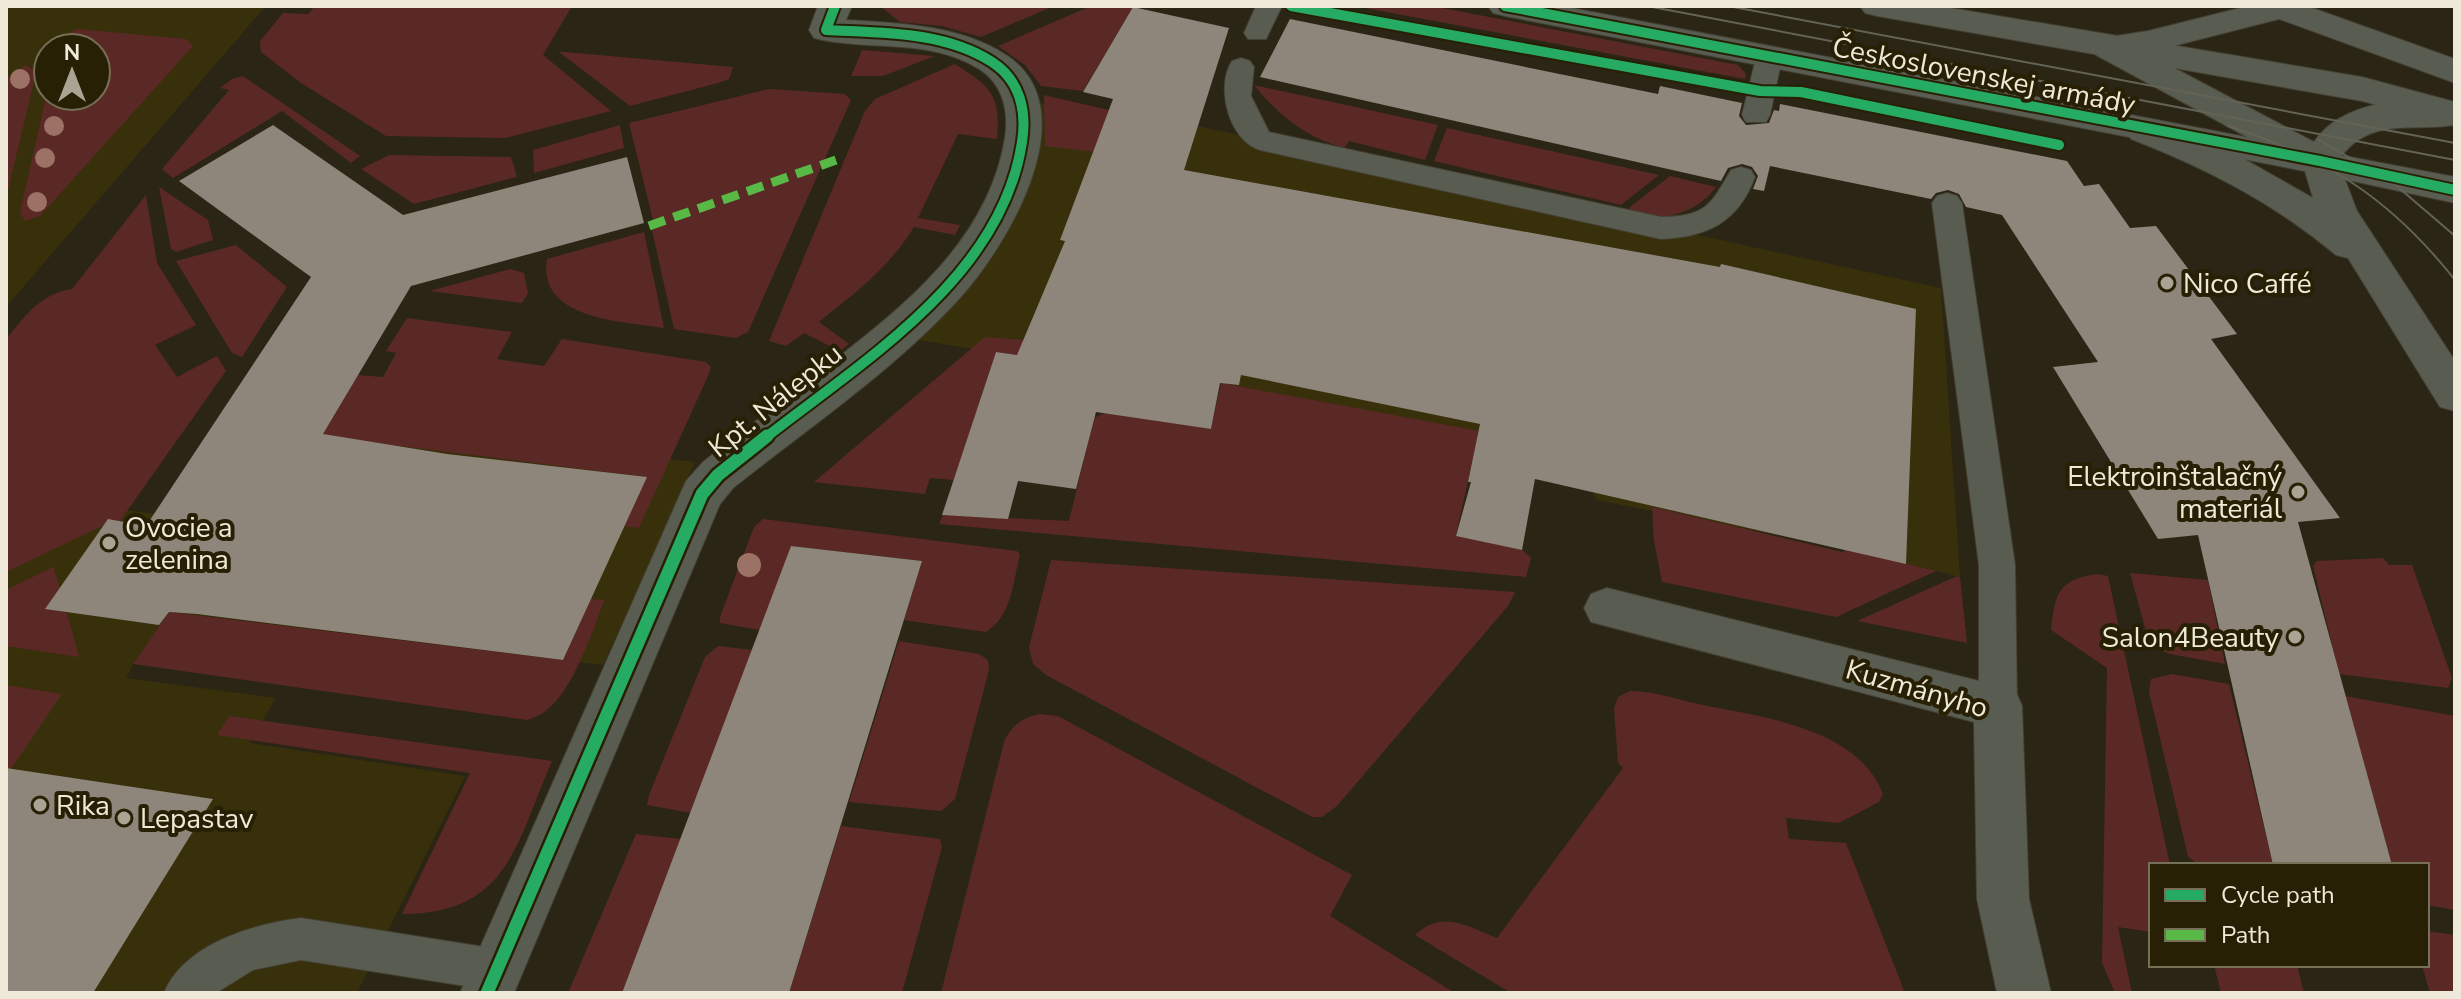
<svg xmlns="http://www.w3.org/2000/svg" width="2461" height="999" font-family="'Nunito Sans',sans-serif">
<rect width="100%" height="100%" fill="#2a2515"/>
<path fill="#382f0b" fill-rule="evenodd" d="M6 6H266L6 307ZM48 48H96V96H48Z
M1023 102 1138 113 1941 288 1960 577 1848 549 1596 500 1577 452 985 337 973 349 893 336 971 256Z
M331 419 695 462 603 665 578 662 605 601 591 599 563 660 169 612 133 664 126 678 276 698 250 743 465 776 357 993H6V496L225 522Z"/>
<path fill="#5b2925" d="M315 6H572L543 55 611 111 505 138 386 136 301 83 261 52 260 41 283 13 308 14Z
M880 6H1054L981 37 942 26 900 22Z
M1091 6 1133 7 1083 91 1041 86 1025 65 998 46Z
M1354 6H1432L1738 65 1746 74 1745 79Z
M78 29 186 39 193 46 40 216 25 221 20 212 48 88V96H96V48H57L60 37Z
M862 50 935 56 883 76H851Z
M559 52H565L733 67 729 79 718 83 630 106Z
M955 64C991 87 1001 95 997 139L958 134 918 218 960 225 955 235 914 227C888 269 857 291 819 322L849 344 840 351 804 333 786 346 769 341 865 111 875 99Z
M26 65 36 72 6 199V79Z
M243 76 360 156 351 163 282 111 173 178 162 169 229 90 220 88 232 79Z
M1254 85 1438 125 1425 160 1349 141 1344 148C1307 138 1278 115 1254 85Z
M769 89 845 94 851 100 748 332 736 338 674 329 652 230 655 228 629 123Z
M1044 95 1113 111 1097 152 1045 146Z
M620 125 624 148 534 173 533 150Z
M1447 128 1659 175 1621 205 1434 161Z
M389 155 511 157 517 177 414 204 361 169Z
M1670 176 1716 187C1692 218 1664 217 1628 219L1630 207Z
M159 187 208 220 213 240 176 252 171 249Z
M146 195 157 263 196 325 155 345 177 377 217 356 226 371 120 521 104 525 6 572V339C26 315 40 294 72 289Z
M644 232 664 328C623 321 537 320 547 259Z
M236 245 287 287 242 357 232 353 176 261Z
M510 269 524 273 528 293 522 303 430 291Z
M407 318 512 332 497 359 544 366 562 339 706 362 711 367 708 376 639 528 623 526 646 477 393 445 369 483 298 475 358 375 383 377 396 353 386 351Z
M985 337 1025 340 1120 370 996 352 954 480 930 478 925 494 814 482Z
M1221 383 1479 431 1456 535 1522 550 1531 558 1526 577 939 524 943 515 1069 521 1094 418 1105 413 1211 429Z
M1652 507 1842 552 1848 549 1936 571 1836 617 1662 582 1654 541Z
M763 519 1017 551 1020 554C1013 582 1012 616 986 632L904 620 922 561 792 546 760 630 720 623V617L754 527Z
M2383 558 2389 565H2412L2452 678 2448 688 2339 674 2313 566 2317 561Z
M1051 560 1515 592 1508 606 1337 806 1322 817H1312L1046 675 1033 664 1029 647Z
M53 567 60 588 46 608 67 613 79 657 6 646V590Z
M2130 573 2208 580 2225 664 2170 654 2150 646Z
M2097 574 2108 576 2170 865H2151V932L2118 927 2132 993H2115L2102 963 2107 668 2051 630C2055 593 2058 580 2097 574Z
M1957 576 1960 577 1967 643 1857 621Z
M591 599 605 600C589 637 569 711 527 720L133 664 169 612 563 660Z
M899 641 979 654 988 660 989 670 955 799 941 811 849 802Z
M718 646 753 650 691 813 647 805 649 795 705 657Z
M2172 674 2229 684 2273 865H2198L2188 856 2149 692 2151 679Z
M6 685 62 694 11 769 6 768Z
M1630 691C1654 691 1679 700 1703 705 1762 717 1858 728 1883 794L1879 802 1839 823 1786 818 1789 839 1846 843 1905 993H1511L1415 935C1443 909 1468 927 1497 938L1623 768 1618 763 1614 708 1618 697Z
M2345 696 2455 716V910L2427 905V865H2392Z
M1040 714 1058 716 1352 875 1330 916 1455 993H941L1004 742C1011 726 1023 717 1040 714Z
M229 716 552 761C516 843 509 914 402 914L470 773 217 735Z
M841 826 940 839 942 847 902 993H789Z
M636 834 681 839 622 993H568Z
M2427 931 2455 935V993H2430L2422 965H2427Z
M2214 965H2297L2304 993H2221Z"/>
<path fill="#8e867a" d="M1133 7 1229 28 1184 170 1720 267 1721 264 1916 309 1906 564 1535 479 1522 550 1456 536 1471 482H1468L1480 424 1241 375 1239 385 1220 383 1211 429 1096 412 1076 489 1018 481 1008 519 942 515 996 352 1017 355 1065 241 1060 240 1113 99 1083 92Z
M1290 19 1658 94 1660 86 1742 103 1739 116 1746 125 1769 123 1774 110 1779 111 1780 104 2067 161 2084 186 2099 184 2130 228 2156 226 2237 334 2211 339 2340 518 2298 522 2392 865H2273L2198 535 2158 539 2053 367 2098 362 2002 215 1966 207 1959 194 1948 190 1936 193 1931 199 1770 166 1764 191 1753 189 1758 176 1752 167 1742 164 1728 168 1721 181 1260 77Z
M273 125 403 215 627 157 644 223 411 286 323 434 447 454 647 477 563 660 197 614 169 612 159 625 45 609 108 519 146 526 311 277 179 181Z
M791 546 922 561 789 993H622Z
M6 768 213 799 93 993H6Z"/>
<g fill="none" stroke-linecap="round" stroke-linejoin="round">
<g stroke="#444032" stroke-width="2">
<path id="service" d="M1256 6H1282L1266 39H1248L1244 33Z
M1769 49 1778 52 1782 58 1770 115 1766 122H1746L1742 115 1756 58 1760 52Z
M1241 58 1250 61 1254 67 1251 96 1269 132 1661 217C1706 216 1710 206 1731 170L1741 167 1751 170 1755 177C1738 222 1708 237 1661 239L1260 150C1229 141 1215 87 1232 61Z
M1947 193 1957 196 1962 203 2015 565 2017 706 2011 718 1998 723 1985 718 1979 706V565L1932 203 1937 196Z
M301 918 497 949 512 955 518 970 512 985 497 991 301 960 253 970 216 993H164C184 944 253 924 301 918Z"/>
</g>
<g stroke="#444032" stroke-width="2">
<path id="minor" d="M818 6H852L846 20C899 23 960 25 1006 55 1090 110 1006 248 958 300 894 370 807 429 733 488L720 504 514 993H460L686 481 703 462C744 430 786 398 827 366 904 306 988 241 1005 138 1009 111 1003 84 979 69 928 37 869 52 814 38L809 30Z
M2248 6H2307L2455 59V83L2279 19 2146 53 2314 142C2341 101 2410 95 2455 103V125C2411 132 2368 116 2338 161L2357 211 2455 361V411L2440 407 2348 258 2336 255C2274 203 2206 168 2131 139L2126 130 2131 121 2144 118 2157 121 2239 156 2313 198 2304 168 2096 55 2091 47 2096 39 2148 31Z
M1607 588 2015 690 2022 706 2029 899 2051 993H1997L1977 899 1974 722 1591 622 1584 608 1591 594Z"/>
</g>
<g stroke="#444032" stroke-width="2">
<path id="tertiary" d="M1488 6H1561L2455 177V203L2320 174 1505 16 1493 13Z
M1860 6H1939L2362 77 2455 102V126L2362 101 1877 16 1865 13Z"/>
</g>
<use href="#service" fill="#595c50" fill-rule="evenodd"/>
<use href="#minor" fill="#595c50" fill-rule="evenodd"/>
<use href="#tertiary" fill="#595c50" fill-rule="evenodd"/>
<path stroke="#636356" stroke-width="2" d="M1647 6 2455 160
M1728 6 2455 143
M2228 126C2326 157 2391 199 2455 280
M2319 140 2392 182 2455 236"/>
<path stroke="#58b947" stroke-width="9" stroke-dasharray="17 9" stroke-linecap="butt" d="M649 226 836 160"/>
<g stroke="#282004" stroke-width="14">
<path id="cycleway-far1" d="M1291 6 1760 91 1801 92 2059 145
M1505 6 2320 161 2455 190
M765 438C863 361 1002 277 1022 142 1027 111 1020 80 992 62 944 31 881 33 826 30L835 6"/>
</g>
<g stroke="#282004" stroke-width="18">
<path id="cycleway" d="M487 993 702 494 718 475 767 436"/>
</g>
<use href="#cycleway-far1" stroke="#26ab63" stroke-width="10"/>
<use href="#cycleway" stroke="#26ab63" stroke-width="13"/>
</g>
<g fill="#9c7166">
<circle cx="20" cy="79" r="10"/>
<circle cx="54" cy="126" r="10"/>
<circle cx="45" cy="158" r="10"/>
<circle cx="37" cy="202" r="10"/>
<circle cx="749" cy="565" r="12"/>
</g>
<g fill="#a9a494" stroke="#282004" stroke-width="3">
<circle cx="2167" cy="283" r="8"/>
<circle cx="2298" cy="492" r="8"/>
<circle cx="109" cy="543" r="8"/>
<circle cx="2295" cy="637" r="8"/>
<circle cx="40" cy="805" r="8"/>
<circle cx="124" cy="818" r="8"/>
</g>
<g text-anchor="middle" stroke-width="8" stroke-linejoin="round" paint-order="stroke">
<g font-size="28" fill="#eee9d8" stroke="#282004">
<text transform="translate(1984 75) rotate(11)" y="10">Československej armády</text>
<text transform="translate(775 400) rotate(-39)" y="10">Kpt. Nálepku</text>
<text transform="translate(1917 688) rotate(16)" y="10">Kuzmányho</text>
</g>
<g font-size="28" fill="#eee9d8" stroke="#282004" text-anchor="start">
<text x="2183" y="293">Nico Caffé</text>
<text x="2282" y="486" text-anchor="end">Elektroinštalačný<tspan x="2282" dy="32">materiál</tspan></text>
<text x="125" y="537">Ovocie a<tspan x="125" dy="32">zelenina</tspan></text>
<text x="2279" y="647" text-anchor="end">Salon4Beauty</text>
<text x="56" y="815">Rika</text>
<text x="140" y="828">Lepastav</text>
</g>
</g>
<rect width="2461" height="999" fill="none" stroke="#eee9d8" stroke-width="16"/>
<rect x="2149" y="863" width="280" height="104" fill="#282004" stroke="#777059" stroke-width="2"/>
<rect x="2165" y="889" width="40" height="12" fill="#26ab63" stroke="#777059" stroke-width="2"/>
<text x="2221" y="903" font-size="24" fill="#eee9d8">Cycle path</text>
<rect x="2165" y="929" width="40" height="12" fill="#58b947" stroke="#777059" stroke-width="2"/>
<text x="2221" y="943" font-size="24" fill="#eee9d8">Path</text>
<g transform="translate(72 72)"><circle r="38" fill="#282004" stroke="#777059" stroke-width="2"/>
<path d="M0-6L14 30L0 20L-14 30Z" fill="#a9a494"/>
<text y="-12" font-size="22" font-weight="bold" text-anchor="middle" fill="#eee9d8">N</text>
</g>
</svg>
